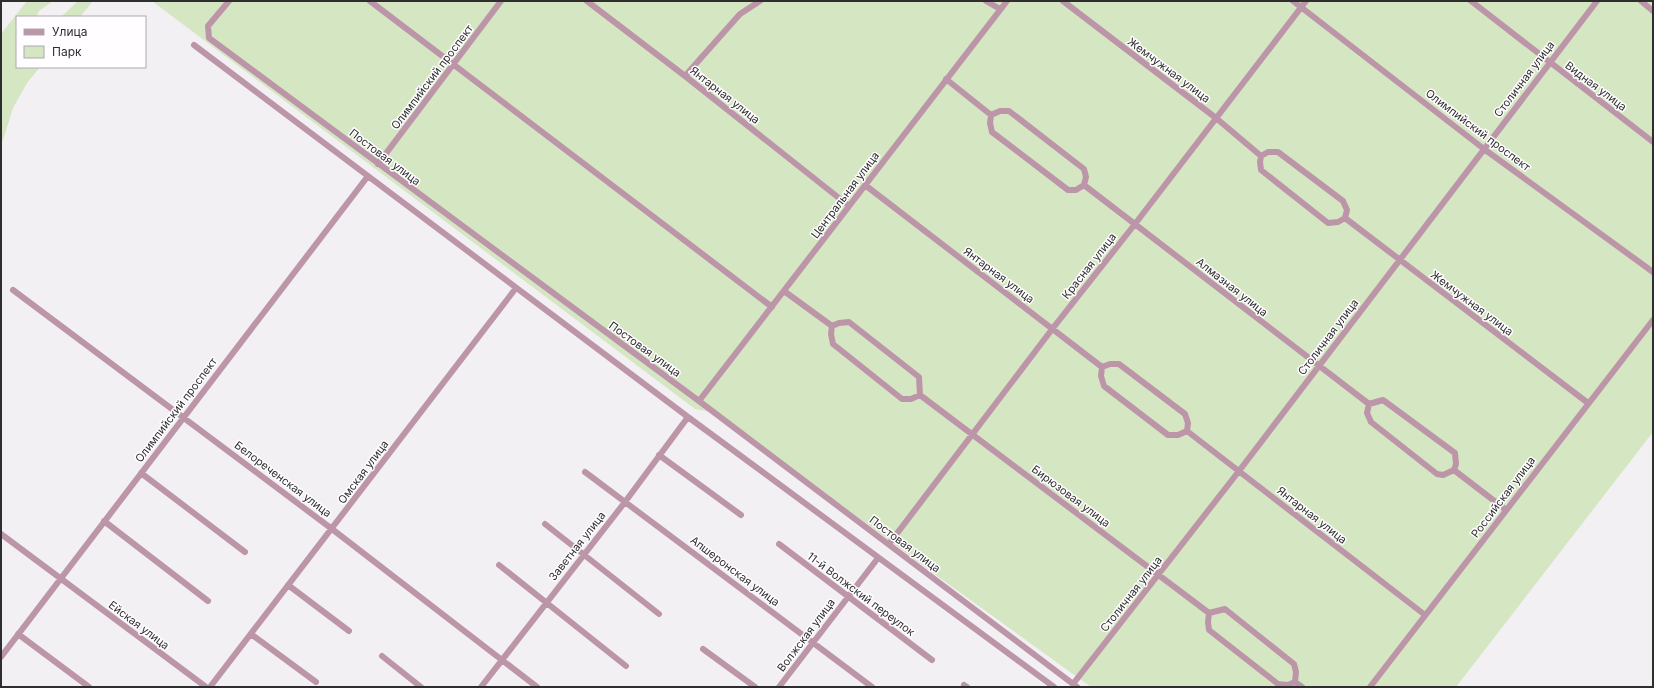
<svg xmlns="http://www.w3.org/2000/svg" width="1654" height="688" font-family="Inter,sans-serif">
<rect width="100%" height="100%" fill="#f2f0f2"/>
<path fill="#d5e6c2" d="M27 1H53L39 11 36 17H17V67H40L27 83 13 108 3 140 1 141V34Z
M78 1 92 2 80 17H61Z
M152 1H1653V432L1456 687H1091L933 573 717 413 695 409Z"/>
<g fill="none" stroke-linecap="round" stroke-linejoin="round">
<path stroke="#bc96a8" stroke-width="6" d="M229 1 208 26 209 38 699 401 1077 687
M370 1 772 307
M587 1 685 76 849 206
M986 1 1000 9
M1063 1 1216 118 1261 156 1268 152H1278L1343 201 1347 210 1345 218 1588 403
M1293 1 1484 149 1653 272
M1471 1 1653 142
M1641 1 1653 11
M194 45 688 417 1054 687
M685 76 740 14 760 1
M946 79 991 115 1000 111H1009L1084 169 1086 177 1084 185 1369 404 1383 400 1455 453 1456 464 1454 470 1506 510
M991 115 990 123 992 132 1068 190H1076L1084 185
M1261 156 1260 162 1261 170 1328 223 1338 222 1345 218
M378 164 501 1
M865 185 1102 367 1101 376 1104 386 1168 435H1178L1187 431 1425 615
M13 290 332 529 537 687
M784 291 832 326 831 334 833 344 902 399H911L920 395 1209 613 1225 609 1294 664 1296 672 1295 682 1302 687
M832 326 839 323 849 322 919 377 920 395
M1102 367 1110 364H1119L1185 414 1188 423 1187 431
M699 401 1007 1
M1369 404 1367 413 1371 422 1437 474 1443 475 1454 470
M659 455 741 515
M585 472 872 687
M141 473 245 552
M104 521 208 601
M545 524 659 614
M1 534 206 687
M779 544 932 660
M889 544 1053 328 1135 224 1306 1
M499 565 626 666
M288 585 349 631
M1209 613 1208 622 1209 630 1278 684 1288 685 1295 682
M18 634 89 687
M251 634 316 682
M703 649 755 687
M382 656 421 687
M1 657 368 176
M1073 684 1239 471 1597 1
M964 685 967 687
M210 687 516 288
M481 687 625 502 688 417
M779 687 878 558
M1370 687 1653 320"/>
</g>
<g text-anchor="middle" stroke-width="3" stroke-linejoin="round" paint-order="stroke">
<g font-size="11" fill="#2f2e2f" stroke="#fffdff">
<text transform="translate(1169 70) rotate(37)" y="4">Жемчужная улица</text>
<text transform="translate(432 77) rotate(-53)" y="4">Олимпийский проспект</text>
<text transform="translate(1524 79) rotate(-53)" y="4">Столичная улица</text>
<text transform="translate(1596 86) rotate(37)" y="4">Видная улица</text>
<text transform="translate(725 95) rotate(38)" y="4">Янтарная улица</text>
<text transform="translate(1478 130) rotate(37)" y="4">Олимпийский проспект</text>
<text transform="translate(385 157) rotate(37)" y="4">Постовая улица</text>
<text transform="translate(845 195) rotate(-53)" y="4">Центральная улица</text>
<text transform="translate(1089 266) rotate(-52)" y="4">Красная улица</text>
<text transform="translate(999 275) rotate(37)" y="4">Янтарная улица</text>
<text transform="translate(1232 287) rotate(38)" y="4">Алмазная улица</text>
<text transform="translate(1472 303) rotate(37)" y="4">Жемчужная улица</text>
<text transform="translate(1328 337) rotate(-53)" y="4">Столичная улица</text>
<text transform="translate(645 349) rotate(36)" y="4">Постовая улица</text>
<text transform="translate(176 410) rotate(-53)" y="4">Олимпийский проспект</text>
<text transform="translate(363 472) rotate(-53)" y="4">Омская улица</text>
<text transform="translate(283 479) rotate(37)" y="4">Белореченская улица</text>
<text transform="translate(1071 496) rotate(37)" y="4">Бирюзовая улица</text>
<text transform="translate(1503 497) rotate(-53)" y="4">Российская улица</text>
<text transform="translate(1312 515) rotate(38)" y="4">Янтарная улица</text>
<text transform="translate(905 544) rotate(37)" y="4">Постовая улица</text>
<text transform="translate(577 546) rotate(-52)" y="4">Заветная улица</text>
<text transform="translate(735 571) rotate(37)" y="4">Апшеронская улица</text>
<text transform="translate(861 594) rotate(37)" y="4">11-й Волжский переулок</text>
<text transform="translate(1131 594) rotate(-52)" y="4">Столичная улица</text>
<text transform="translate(139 625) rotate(37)" y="4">Ейская улица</text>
<text transform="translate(806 635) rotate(-53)" y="4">Волжская улица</text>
</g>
</g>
<rect width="1654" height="688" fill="none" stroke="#2f2e2f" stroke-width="4"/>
<rect x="16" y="16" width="130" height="52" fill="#fffdff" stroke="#acaaac"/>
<rect x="24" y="29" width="20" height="6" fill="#bc96a8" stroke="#acaaac"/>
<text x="52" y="36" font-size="12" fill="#2f2e2f">Улица</text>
<rect x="24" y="46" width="20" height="12" fill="#d5e6c2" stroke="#acaaac"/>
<text x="52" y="56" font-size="12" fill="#2f2e2f">Парк</text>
</svg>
